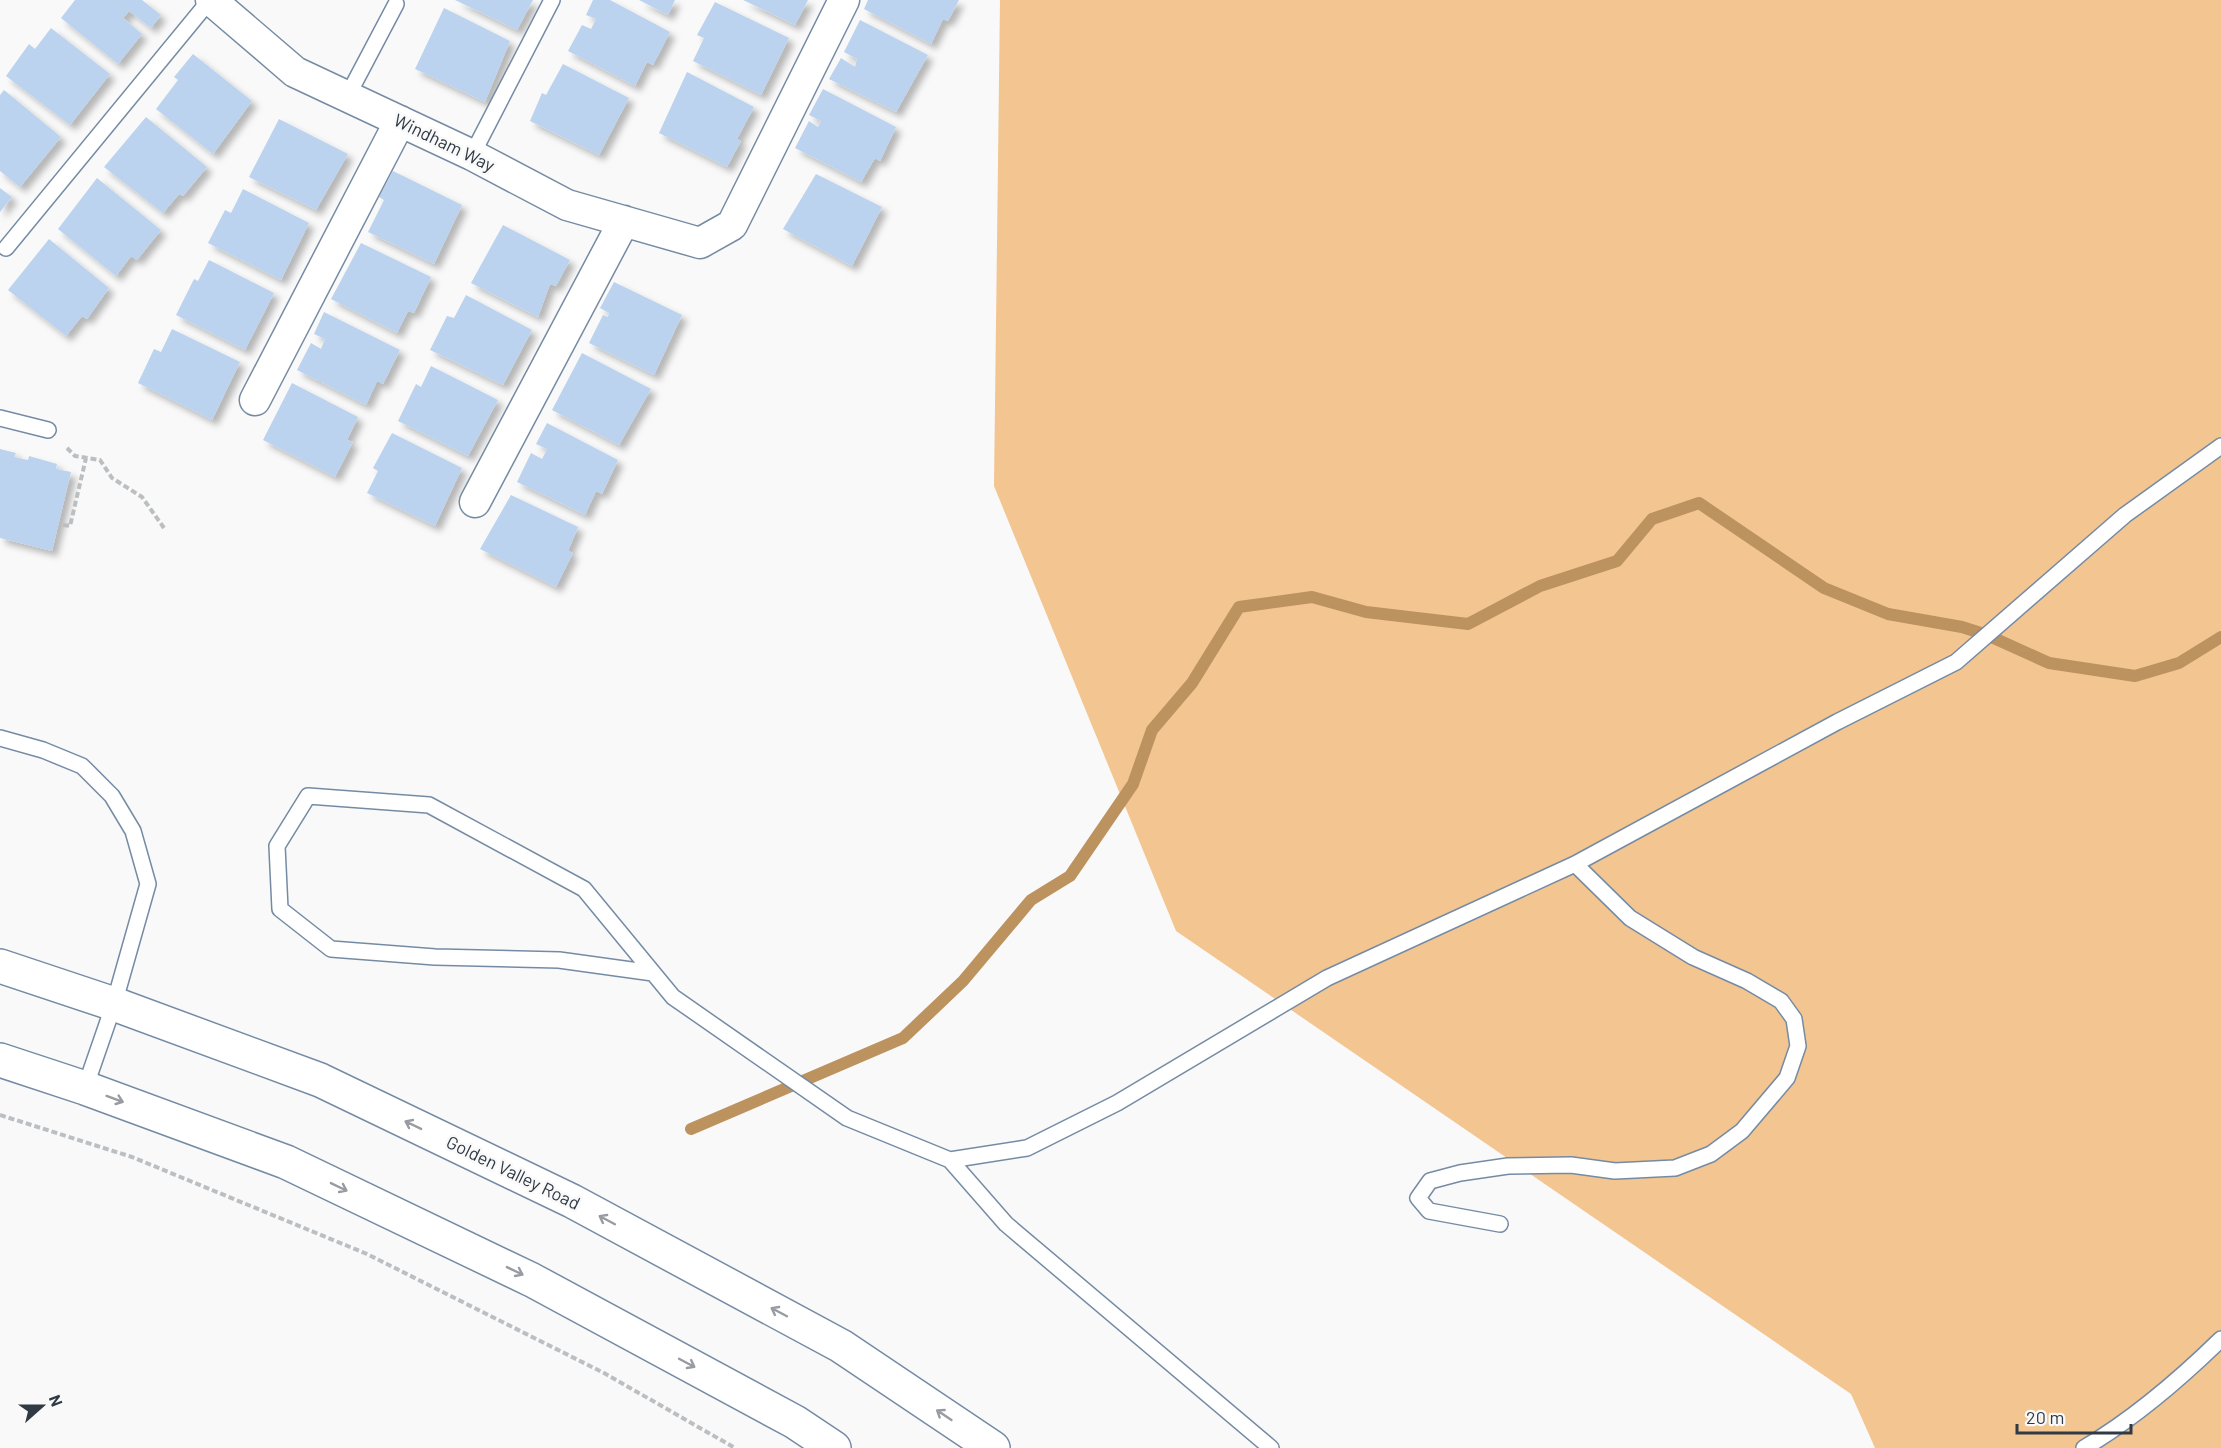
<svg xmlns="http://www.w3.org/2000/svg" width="2221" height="1448" font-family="Barlow,sans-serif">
<defs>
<filter id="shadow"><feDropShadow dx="5.5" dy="5.5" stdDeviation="3" flood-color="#0004"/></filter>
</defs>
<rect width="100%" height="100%" fill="#f9f9f9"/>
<path fill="#f3c591" d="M1000 0H2221V1448H1875L1851 1394 1176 931 994 486Z"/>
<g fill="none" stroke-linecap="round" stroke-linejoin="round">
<path stroke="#bc925f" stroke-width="12" d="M691 1129 903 1038 963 981 1031 900 1070 876 1133 784 1152 730 1192 683 1239 607 1312 597 1366 612 1468 624 1540 586 1617 561 1652 519 1699 503 1824 588 1888 614 1962 627 1987 635 2049 663 2135 676 2179 663 2221 637"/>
</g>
<path fill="#bbd3ee" filter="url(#shadow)" d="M75 0H142L161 15 151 28 129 11 123 18 142 34 118 64 61 18Z
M455 0H533L517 30Z
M593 0H610L670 32 653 65 647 62 635 86 568 51 582 25 591 29 596 19 586 15Z
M639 0H675L668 15Z
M743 0H808L795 25Z
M868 0H959L948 21 943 19 931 44 864 9Z
M715 2 789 38 761 95 693 61 704 38 697 35Z
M444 8 510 41 485 102 415 69Z
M860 20 928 55 896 112 829 79 841 58 855 67 857 59 844 52Z
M51 28 110 74 70 125 6 76 29 44 35 49Z
M193 54 252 101 213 154 156 109 178 80 174 77Z
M563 64 629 98 599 155 530 121 542 93 546 95Z
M687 72 754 107 737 139 741 141 727 167 659 133Z
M823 89 896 127 880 161 875 158 861 182 795 148 809 121 818 127 821 121 809 115Z
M4 90 61 137 20 187 0 171V95Z
M146 117 207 167 183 196 179 194 163 213 104 167Z
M279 119 348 154 316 210 249 177Z
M393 171 462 205 434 264 368 232 384 200 379 197Z
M816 174 882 207 852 266 783 229Z
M97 178 161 230 137 260 131 256 116 276 58 229Z
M0 188 12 197 0 212Z
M243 189 309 223 281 280 208 243 225 210 231 213Z
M503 225 570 260 556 286 550 284 538 317 471 283Z
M49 239 109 288 87 319 82 316 66 336 8 290Z
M361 243 431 277 414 313 408 311 397 333 331 299Z
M209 260 274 293 245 350 176 315 194 279 198 281Z
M614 282 682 315 654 375 589 343 603 315 608 317 609 313 600 308Z
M466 295 532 330 503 385 430 350 447 316 454 318Z
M324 312 400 350 383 384 377 381 366 405 297 370 311 343 321 349 325 339 314 334Z
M172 329 240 362 212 420 138 383 154 349 161 352Z
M582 353 651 389 619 445 552 410Z
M431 366 498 400 468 456 398 421 416 384 421 387Z
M292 383 358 417 347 440 353 442 335 477 263 440Z
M547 423 618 460 602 494 596 491 585 515 517 482 531 453 542 459 547 449 536 444Z
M392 433 462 468 435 526 367 493 378 471 373 468Z
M0 449 16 453 14 457 28 460 29 456 57 464 56 469 71 472 52 551 0 538Z
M511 495 578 527 568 551 573 553 556 587 480 549Z"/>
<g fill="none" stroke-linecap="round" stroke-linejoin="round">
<g stroke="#758ba4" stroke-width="18">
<path id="lane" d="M347 97 396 4
M472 155 552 0
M6 248 210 0
M0 418 48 430
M0 738 43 750 82 766 112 796 133 831 148 884 114 1004 85 1088
M653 973 559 960 435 957 331 949 280 909 277 846 308 796 429 805 584 889 673 997 847 1118 950 1160 1027 1148 1117 1103 1327 978 1575 864 1837 722 1956 662 2125 515 2221 446
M950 1160 1006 1224 1271 1448
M1500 1224 1429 1211 1418 1198 1430 1181 1460 1173 1508 1166 1571 1165 1615 1171 1675 1168 1711 1154 1742 1131 1787 1078 1798 1046 1794 1019 1781 1001 1747 981 1693 957 1630 918 1575 864
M2084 1448C2135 1418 2179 1380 2221 1339"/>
</g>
<g stroke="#758ba4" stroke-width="33">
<path id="street" d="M211 0 295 72 472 155 567 205 700 243 732 225 844 0
M255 400 400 121
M475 502 624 221"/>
</g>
<g stroke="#758ba4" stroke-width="36">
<path id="secondary" d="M0 966 114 1004 320 1080 572 1201 841 1346 993 1448
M0 1060 85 1088 286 1162 532 1280 795 1422 834 1448"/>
</g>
<path stroke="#bcbfc2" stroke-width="4" stroke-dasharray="6 3" stroke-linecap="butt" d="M67 448 75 456 100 460 112 478 142 497 164 528
M63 525 70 526 86 458
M0 1115 132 1157 367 1254 604 1373 735 1448"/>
<use href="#lane" stroke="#fff" stroke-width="15"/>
<use href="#street" stroke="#fff" stroke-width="30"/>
<use href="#secondary" stroke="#fff" stroke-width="33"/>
</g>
<defs><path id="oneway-shaft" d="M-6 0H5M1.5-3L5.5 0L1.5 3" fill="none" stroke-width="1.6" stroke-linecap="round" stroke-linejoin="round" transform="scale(1.5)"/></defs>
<g stroke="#989ca2">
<use href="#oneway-shaft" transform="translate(115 1099) rotate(20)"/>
<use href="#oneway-shaft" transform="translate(413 1125) rotate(-154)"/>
<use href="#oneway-shaft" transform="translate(339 1187) rotate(26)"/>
<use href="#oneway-shaft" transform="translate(607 1220) rotate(-152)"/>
<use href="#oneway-shaft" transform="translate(515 1271) rotate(26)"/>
<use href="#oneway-shaft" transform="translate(779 1312) rotate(-152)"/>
<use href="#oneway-shaft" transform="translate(687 1363) rotate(28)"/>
<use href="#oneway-shaft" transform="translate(944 1415) rotate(-146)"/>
</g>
<g text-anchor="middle" stroke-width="5" stroke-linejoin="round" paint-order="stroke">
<g font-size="18" fill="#303a45" stroke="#f9f9f9">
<text transform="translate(444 143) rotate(26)" y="6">Windham Way</text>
<text transform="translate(513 1173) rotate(26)" y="6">Golden Valley Road</text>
</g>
</g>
<g transform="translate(42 1406) rotate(69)" stroke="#f9f9f9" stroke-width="4.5" paint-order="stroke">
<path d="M0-4.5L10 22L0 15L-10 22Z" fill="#303a45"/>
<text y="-9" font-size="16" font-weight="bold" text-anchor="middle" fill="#303a45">N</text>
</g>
<path d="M2017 1424v9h114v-9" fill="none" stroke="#303a45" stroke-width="3"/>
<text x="2026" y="1424" font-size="18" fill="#303a45" stroke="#f9f9f9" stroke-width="4.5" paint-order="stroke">20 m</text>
</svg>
